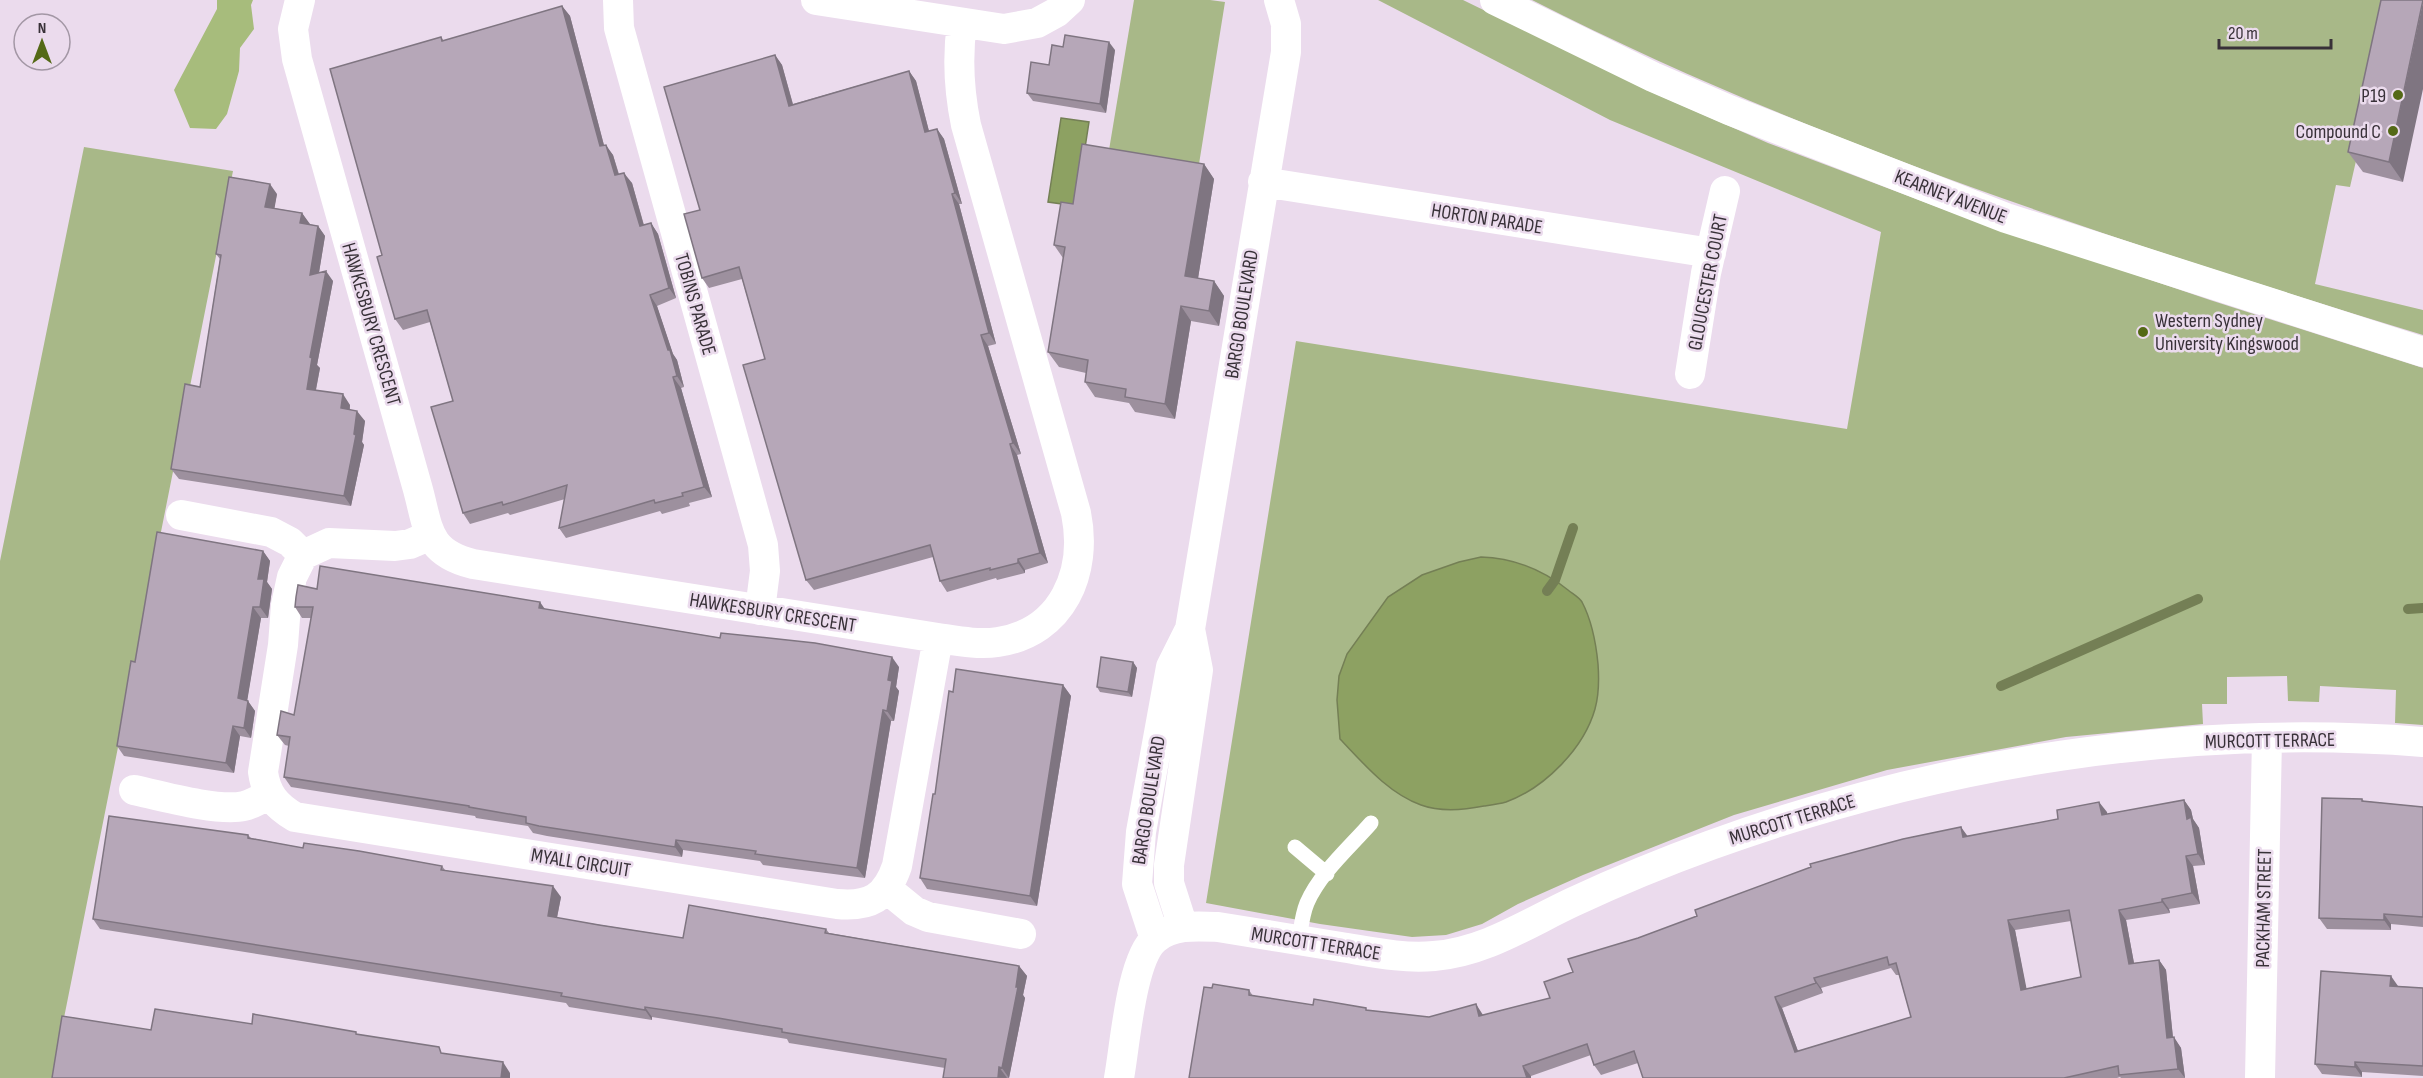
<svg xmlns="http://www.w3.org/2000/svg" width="2423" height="1078" font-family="'Sofia Sans Condensed',sans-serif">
<rect width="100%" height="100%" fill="#ebdbed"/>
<path fill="#a8b888" d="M1134 0H1210L1225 2 1199 164 1109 150Z
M1378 0H1463L1649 91 1768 143 1956 214 2210 300 2423 368V725L2395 723 2396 690 2320 686 2319 702 2288 701 2287 676 2227 677V704H2202L2203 724 2066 737 1887 770 1734 815 1583 875 1518 904 1482 924 1446 935 1412 937 1320 924 1206 903 1296 341 1847 429 1881 232 1610 120Z
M1532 0H2393L2350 187 2336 185 2315 284 2423 310V335C2120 242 1815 144 1532 0Z
M84 147 233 171 52 1078H0V561Z"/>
<path fill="#a7bc7c" d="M217 0H253L251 5 254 29 240 48 239 71 227 114 216 129 190 128 174 90 217 9Z"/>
<path fill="#8da162" stroke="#747f55" stroke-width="1.5" d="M1061 118 1089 122 1076 206 1048 202Z
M1481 557C1513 558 1543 570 1568 590 1573 594 1579 597 1582 602 1592 621 1596 643 1598 664 1599 678 1599 695 1595 709 1584 748 1545 788 1506 802 1499 804 1491 805 1484 806 1464 810 1440 812 1421 805 1388 793 1364 764 1340 739L1337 700 1339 676 1347 654 1388 597 1422 575 1459 562Z"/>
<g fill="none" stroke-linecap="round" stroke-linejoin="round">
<path stroke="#747f55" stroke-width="10" d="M1547 591 1555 580 1573 528
M2408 609 2423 608
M2001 686 2198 599"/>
<path stroke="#fff" stroke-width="15" d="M1295 847 1327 874
M1299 940C1301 928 1302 915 1307 903 1320 873 1350 847 1371 823"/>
<path stroke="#fff" stroke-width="30" d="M300 0 293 29 297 59 417 486C429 528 425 552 473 564L938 638C958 641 978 645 998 642 1063 632 1088 572 1076 513L966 125C959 91 957 58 962 23
M618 0 619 28 763 545 765 571 760 610
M816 0 1004 29 1037 23 1057 12 1070 0
M1495 0 1653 77 1729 110 2006 218 2423 352
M1263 182 1711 253
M1690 374 1706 273 1725 191
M181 515 271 532 290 542 303 555
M431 535 410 544 395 546 329 543 303 555 292 577 286 605 283 645 263 772C266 794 276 806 295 817L837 904C870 907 886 898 897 866L938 638
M134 790C161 796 219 812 244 806 253 804 261 799 269 794
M887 889 914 911 928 917 1021 934
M1183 927 1169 883V865L1198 670 1190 629
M1155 939 1137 884 1141 832 1171 667 1190 629 1286 52V24L1279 0
M1119 1078C1125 1046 1131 959 1155 939 1172 924 1197 926 1218 927 1259 934 1300 940 1341 947 1372 952 1403 959 1434 956 1485 952 1528 923 1573 902 1618 881 1664 862 1711 845 1937 763 2183 723 2423 742
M2260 1078 2267 739"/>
</g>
<path fill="#9d909e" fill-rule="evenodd" d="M2381 0 2403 182 2363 172 2348 152Z
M562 6 570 16 604 145 613 155 619 174 632 183 644 225 651 223 658 234 676 298 657 306 673 354 677 360 684 387 681 388 712 497 689 503 690 506 662 514 660 511 566 538 559 528 565 499 510 515 508 513 470 524 463 513 453 401 430 322 403 330 395 319 382 255 441 37 444 41Z
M1063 47 1115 50 1106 113 1033 101 1027 93Z
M775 55 782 65 793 104 909 71 916 81 929 131 937 129 944 139 962 204H959L996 344 988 346 1021 454 1017 455 1048 563 1025 570V573L997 580 996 578 947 592 940 581 933 557 814 590 806 580 765 359 742 279 709 288 702 278 700 210Z
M1204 164 1214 179 1198 278 1214 281 1224 296 1219 326 1191 321 1175 419 1135 412 1129 403 1095 397 1085 382 1086 373 1059 367 1048 352 1063 258 1054 245 1073 204Z
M277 194 274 208 302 213 309 224 318 226 325 236 319 272 333 281 317 365 320 368 316 390 350 405V409L365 421 362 442 364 445 351 506 179 479 171 469 200 387 220 259 216 254Z
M263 551 270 561 267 582 272 589 268 618H261L247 700 255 711 251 738 240 736 234 773 124 756 117 746 135 662Z
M317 589 545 609 899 667 896 687 899 691 894 721H891L865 878 763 865 760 861 683 850 682 857 547 836 533 833 528 826 476 818 475 816 291 787 284 777 289 746 285 745 277 735 294 715 311 618H302L295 607Z
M1133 662 1137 668 1132 697 1100 692 1097 687Z
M1063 685 1071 696 1037 906 927 889 920 878 935 794 953 692Z
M2362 799 2364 801 2423 807V927L2391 924V930L2327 929 2319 918Z
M2184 800 2191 810 2193 819 2199 828 2205 865 2193 866 2200 904 2169 909 2170 913 2126 920 2134 963 2159 960 2166 970 2173 1037 2181 1048 2185 1078H2121L2120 1077 2117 1078H1643L1638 1063 1601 1075 1594 1065 1591 1055 1531 1076 1212 988 1249 990 1253 996 1313 1005 1368 1011 1429 1017 1483 1015 1550 998 1573 972 1967 836 2107 812V814ZM2071 921 2081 977 2026 989 2015 930ZM1891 968 1896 975H1899L1911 1017 1798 1051 1782 1008 1823 993 1821 988Z
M248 835 251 838 303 848 442 866 445 870 561 897 557 918 683 938 826 929 829 933 1019 966 1027 976 1023 995 1025 998 1009 1078H943L945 1068 789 1043 787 1039 725 1029 652 1017V1020L569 1007 566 1003 100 929 93 919Z
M2398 986 2423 988V1076L2362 1072V1077L2322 1074 2315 1064Z"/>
<path fill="#7f7581" d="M2423 2V89L2403 182 2389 162Z
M562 6 570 16 607 157 600 146Z
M1109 42 1115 50 1106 113 1100 104Z
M775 55 782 65 796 116 789 106Z
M909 71 916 81 932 143 925 132Z
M937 129 944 139 962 204 955 193Z
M606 145 613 155 622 186 615 175Z
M1204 164 1214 179 1196 291 1185 276Z
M624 173 632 183 647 237 640 226Z
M270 184 277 194 273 217 265 207Z
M952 194 959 204 996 344 989 333Z
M302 213 310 224 308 233 300 223Z
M651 223 658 234 676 298 669 288Z
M318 226 325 236 317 285 310 275Z
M326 271 333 281 317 365 320 368 314 399 307 389 310 357Z
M1214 281 1224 296 1219 326 1209 311Z
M650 295 657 306 673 354 677 360 684 387 677 376Z
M1181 306 1191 321 1175 419 1165 404Z
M981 335 988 346 1021 454 1013 443Z
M673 377 681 388 712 497 704 487Z
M343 394 350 405 348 419 341 408Z
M357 411 365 421 362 442 364 445 351 506 344 496Z
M1010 444 1017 455 1048 563 1040 553Z
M263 551 270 561 267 582 272 589 268 618 260 607 258 579Z
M1018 559 1025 570V573L1018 563Z
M540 602 547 612 539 608Z
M253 607 261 618 246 708 238 698Z
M892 657 899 667 896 687 899 691 894 721 887 711 888 680Z
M1133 662 1137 668 1132 697 1128 692Z
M1063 685 1071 696 1037 906 1030 896Z
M248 701 255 711 251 738 244 728Z
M883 710 891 721 865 878 857 868Z
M233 726 240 736 234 773 226 763Z
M2184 800 2191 810 2193 819 2199 828 2205 865 2198 854 2187 819Z
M2099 802 2107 812 2109 825 2102 815Z
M1961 827 1969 838 1963 837Z
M676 840 683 850 682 857 675 847Z
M2186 856 2193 866 2200 904 2192 893Z
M553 886 561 897 555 927 548 916Z
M2162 899 2169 909 2170 913 2162 902Z
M2119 910 2126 920 2136 974 2129 964Z
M2384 914 2391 924V930L2384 920Z
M2008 920 2015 930 2029 1001 2021 990Z
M2159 960 2166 970 2174 1048 2167 1038Z
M1019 966 1027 976 1023 995 1025 998 1009 1078 1002 1068Z
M2391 976 2398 986H2390Z
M1814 978 1821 988 1823 993 1816 983Z
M1775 997 1782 1008 1802 1062 1795 1052Z
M1476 1004 1483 1015 1479 1016Z
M645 1007 652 1017V1020L645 1010Z
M2174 1037 2181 1048 2185 1078 2178 1069Z
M503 1062 510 1073V1078H501Z
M2355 1062 2362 1072V1077L2355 1067Z
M1523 1066 1531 1076V1078H1527Z
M999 1067 1007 1078H998Z"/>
<path fill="#b6a7b8" stroke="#7f7581" stroke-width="1.5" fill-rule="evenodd" d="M2381 0H2423L2389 162 2348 152Z
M562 6 600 146 606 145 615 175 624 173 640 226 651 223 669 288 650 295 668 350H670L677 376 673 377 704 487 682 493 683 496 655 503 654 500 559 528 567 485 503 505 502 502 463 513 431 407 453 401 427 310 395 319 377 257 382 255 330 69 441 37 442 41Z
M1065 35 1109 42 1100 104 1027 93 1031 62 1049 65 1052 45 1063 47Z
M775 55 789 106 909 71 925 132 937 129 955 193 952 194 989 333 981 335 1013 443 1010 444 1040 553 1018 559V563L990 570V568L940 581 930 545 806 580 743 365 765 359 739 267 702 278 684 214 700 210 664 87Z
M1082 144 1204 164 1185 276 1214 281 1209 311 1181 306 1165 404 1125 397 1126 389 1085 382 1088 360 1048 352 1065 247 1054 245 1061 202 1073 204Z
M229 177 270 184 265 207 302 213 300 223 318 226 310 275 326 271 310 357 312 358 307 389 343 394 341 408 357 411 354 434 356 435 344 496 171 469 185 384 200 387 221 255 216 254Z
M157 532 263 551 258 579H264L260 607H253L238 698 248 701 244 728 233 726 226 763 117 746 131 661 135 662Z
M320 566 540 602 539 608 720 638 721 633 815 643 892 657 888 680 892 681 887 711 883 710 857 868 755 854 756 851 676 840 675 847 539 826 526 823V817L469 807V806L284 777 290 737 277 735 281 711 294 715 313 607H295L296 597 298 585 317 589Z
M1101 657 1133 662 1128 692 1097 687Z
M956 669 1063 685 1030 896 920 878 933 794H935L949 691 953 692Z
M2322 798 2362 799V801L2423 807V917L2384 914V920L2319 918Z
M2184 800 2187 819 2191 817 2198 854 2186 856 2192 893 2162 899V902L2119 910 2129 964 2159 960 2167 1038 2174 1037 2178 1069 2119 1075 2118 1066 2064 1078H1643L1634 1051 1594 1065 1587 1044 1523 1066 1527 1078H1189L1204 987 1212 988 1213 984 1249 990V995L1313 1005 1314 999 1366 1008V1010L1429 1017 1476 1004 1479 1016 1550 998 1544 982 1573 972 1568 959 1638 938 1697 916 1695 910 1811 867 1810 864 1903 839 1961 827 1963 837 2058 819 2057 810 2099 802 2102 815ZM2069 910 2081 977 2021 990 2008 920ZM1887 957 1889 965 1896 963 1911 1017 1795 1052 1775 997 1816 983 1814 978Z
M109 816 248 835V838L303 848 304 843 359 851 442 866 441 870 553 886 548 916 599 925 683 938 689 905 826 929 825 933 1019 966 1016 987H1018L1002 1068 999 1067 998 1078H943L946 1059 782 1032V1029L718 1018 645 1007V1010L561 996 562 993 93 919Z
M2321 971 2391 976 2390 986 2423 988V1066L2355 1062V1067L2315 1064Z
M155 1009 252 1024 253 1014 356 1032V1034L439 1047 441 1053 503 1062 501 1078H52L62 1016 151 1030Z"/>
<g fill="#546916" stroke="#ebdbed" stroke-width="2">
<circle cx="2398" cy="95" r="6"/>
<circle cx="2393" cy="131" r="6"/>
<circle cx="2143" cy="332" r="6"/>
</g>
<g text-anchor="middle" stroke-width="5" stroke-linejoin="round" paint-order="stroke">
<g font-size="20" fill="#383138" stroke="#ebdbed" text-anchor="end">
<text x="2386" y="102">P19</text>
<text x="2381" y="138">Compound C</text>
<text x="2155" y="327" text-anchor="start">Western Sydney<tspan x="2155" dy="23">University Kingswood</tspan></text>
</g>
<g font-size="20" fill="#383138" stroke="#ebdbed">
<text transform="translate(1951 196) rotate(21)" y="7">KEARNEY AVENUE</text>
<text transform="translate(1487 218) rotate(9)" y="7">HORTON PARADE</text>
<text transform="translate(1707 282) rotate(-79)" y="7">GLOUCESTER COURT</text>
<text transform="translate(696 304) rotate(74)" y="7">TOBINS PARADE</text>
<text transform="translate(1241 314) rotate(-81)" y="7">BARGO BOULEVARD</text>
<text transform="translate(372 324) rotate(74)" y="7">HAWKESBURY CRESCENT</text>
<text transform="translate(773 612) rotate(9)" y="7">HAWKESBURY CRESCENT</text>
<text transform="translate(2270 740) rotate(-1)" y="7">MURCOTT TERRACE</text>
<text transform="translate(1148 800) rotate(-81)" y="7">BARGO BOULEVARD</text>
<text transform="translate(1792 819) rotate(-17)" y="7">MURCOTT TERRACE</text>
<text transform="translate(581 862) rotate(9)" y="7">MYALL CIRCUIT</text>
<text transform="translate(2263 908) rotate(-89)" y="7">PACKHAM STREET</text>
<text transform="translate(1316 943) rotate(9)" y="7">MURCOTT TERRACE</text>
</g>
</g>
<g transform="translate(42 42)"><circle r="28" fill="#ebdbed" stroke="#a397a5" stroke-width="1.5"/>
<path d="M0-4.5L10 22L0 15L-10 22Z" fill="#546916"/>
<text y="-9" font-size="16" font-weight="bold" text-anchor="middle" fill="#383138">N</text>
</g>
<path d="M2219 39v9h112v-9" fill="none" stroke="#383138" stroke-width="3"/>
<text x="2228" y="39" font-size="18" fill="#383138" stroke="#ebdbed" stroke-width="4.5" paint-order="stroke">20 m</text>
</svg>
